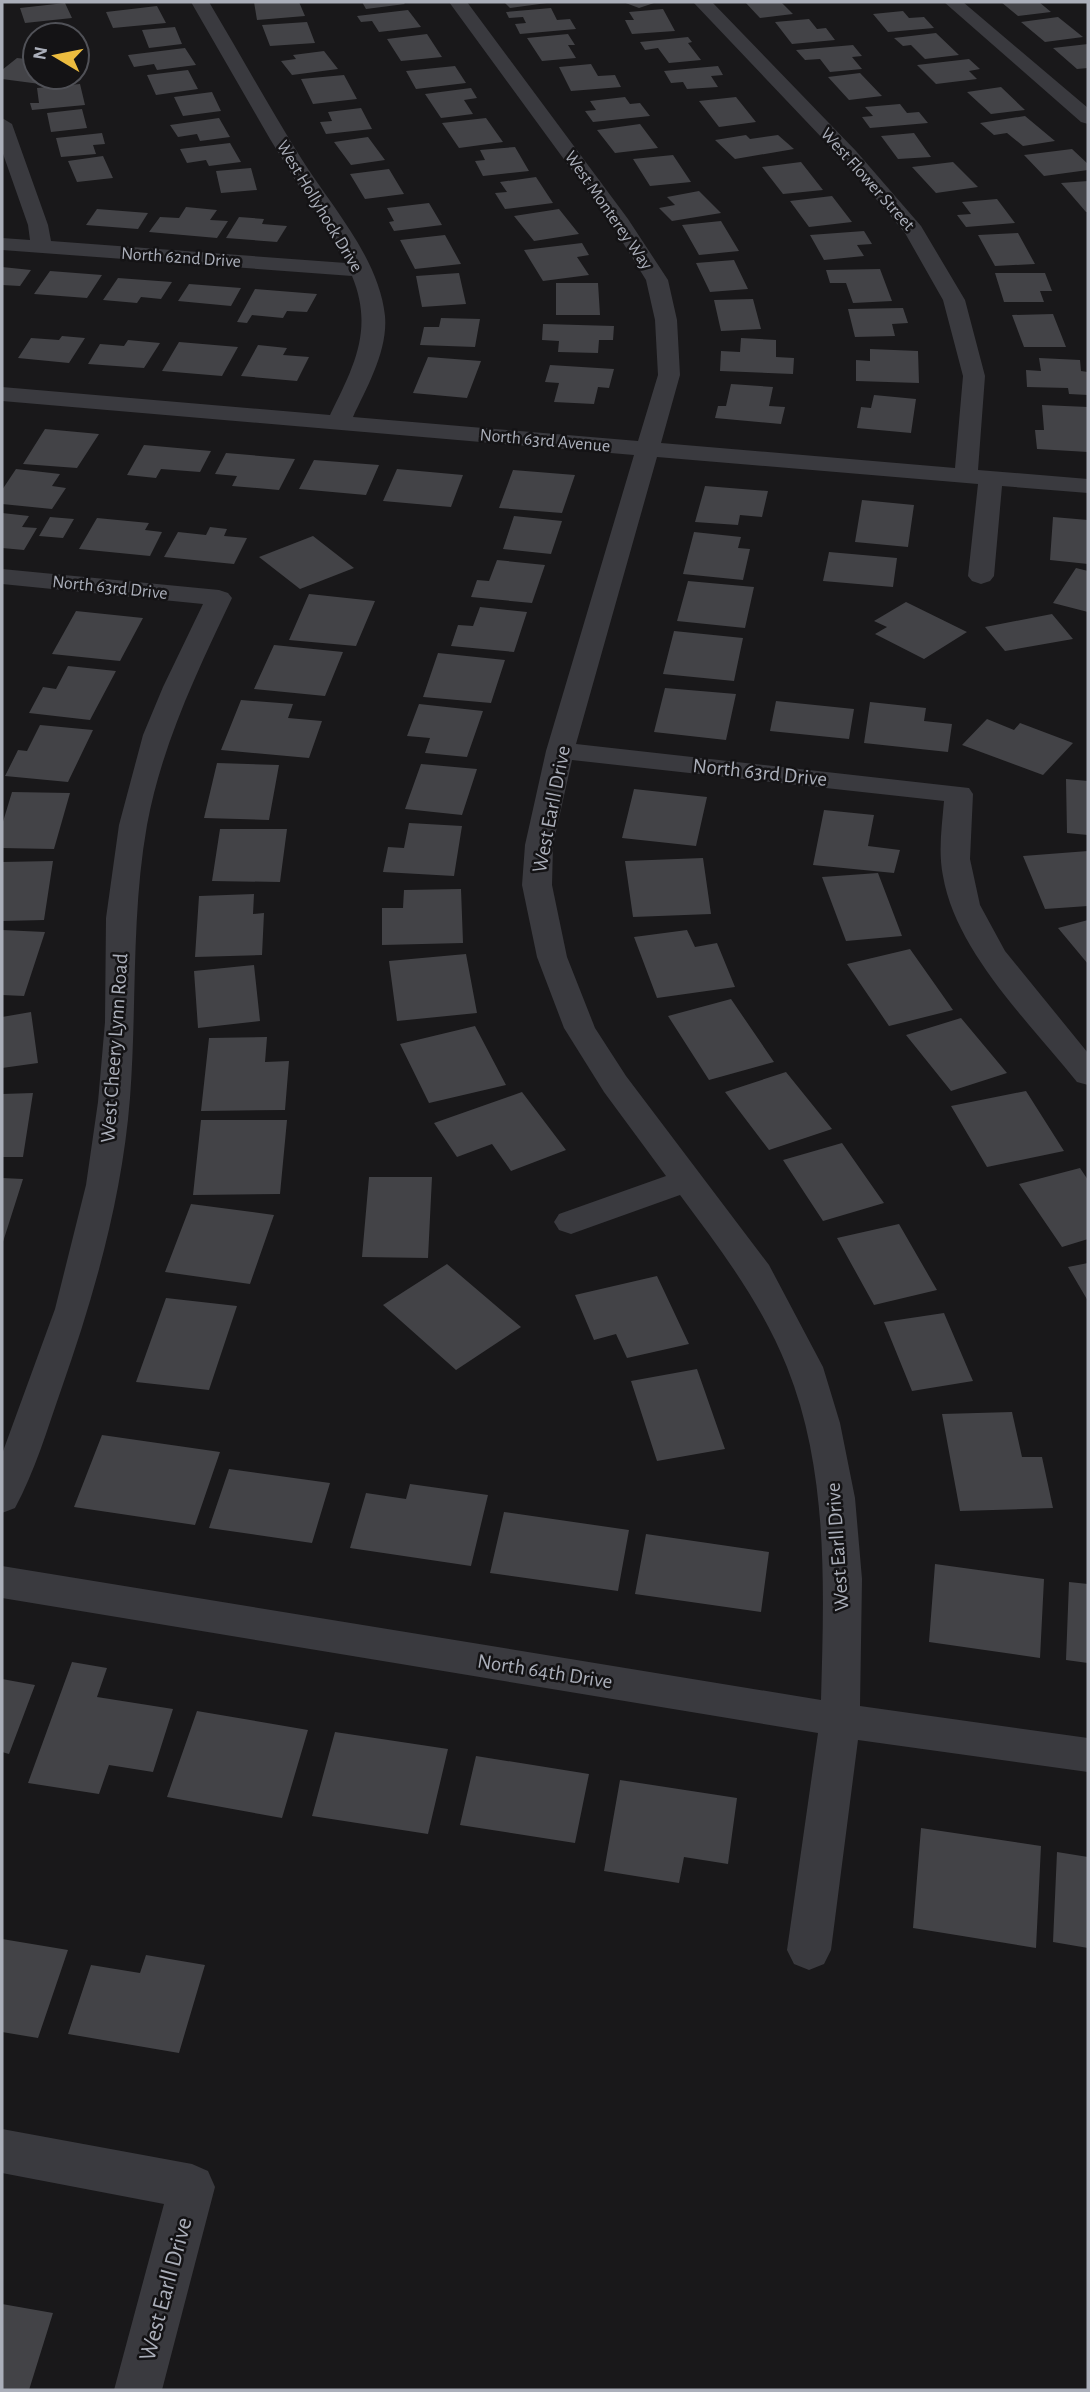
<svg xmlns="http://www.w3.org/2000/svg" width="1090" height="2392" font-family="'Alegreya Sans',sans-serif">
<rect width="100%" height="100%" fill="#19181a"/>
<path fill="#434347" d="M254 2H299L305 16 257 20Z
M362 2H403L405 4 366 9Z
M504 2H547V3L510 8Z
M623 2H657L639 8Z
M745 2H781L793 14 760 18Z
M1001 2H1039L1051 12 1018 16Z
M65 3 72 18 25 23 20 8Z
M157 6 166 23 113 28 106 12Z
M551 8 557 20 570 19 576 29 520 34 515 24 526 23 523 17 509 18 506 12Z
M663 9 675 31 632 34 625 20H634L629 12Z
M408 10 421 27 379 32 372 21 361 22 357 16Z
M903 11 909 18 924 17 934 28 888 32 873 14Z
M1058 17 1083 37 1045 42 1021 22Z
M809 19 817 29 826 28 835 40 792 44 775 22Z
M307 22 315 43 270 46 262 25Z
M175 27 182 44 149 48 142 30Z
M936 33 959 55 925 59 911 45 903 46 894 38Z
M427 34 442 57 401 61 387 39Z
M568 34 575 45H568L576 58 542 61 527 38Z
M688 37 692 42 688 43 701 60 669 63 658 48 645 50 640 42Z
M1088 44V68L1077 69 1053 48Z
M853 45 862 56 852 57 862 69 830 72 820 59 805 60 796 50Z
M185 48 196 65 157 70 154 64 134 67 128 55Z
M324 51 338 69 292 75 281 61 296 59 293 55Z
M17 58 35 60V77H48L40 84 2 79V70Z
M969 59 980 69 969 71 977 79 936 84 917 65Z
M591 64 598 76 615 75 621 87 571 91 559 67Z
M455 66 466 83 416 89 406 71Z
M718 66 723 75 711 76 718 87 687 89 683 82 671 83 664 71Z
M188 70 198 89 156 95 147 75Z
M860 73 882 96 849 100 828 77Z
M344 75 357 99 313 104 301 79Z
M80 84 85 105 32 110 30 103H39L37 88Z
M1001 87 1025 110 991 114 967 92Z
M471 88 477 98 464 100 473 114 441 118 425 94Z
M212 92 221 111 183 116 174 97Z
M625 97 630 104 640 103 650 116 593 122 585 111 596 110 590 101Z
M736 97 756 122 719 127 699 101Z
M900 104 907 113 919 112 928 123 870 128 862 117 873 116 865 107Z
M361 108 372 129 326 134 320 122 332 121 328 112Z
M82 109 87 128 51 132 47 113Z
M1025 116 1055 141 1023 146 1007 133 994 135 980 123Z
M219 118 230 137 200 141 197 134 178 137 170 125Z
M486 118 503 142 459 148 442 123Z
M640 124 658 148 615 153 597 130Z
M102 133 105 144 93 145 96 154 61 157 56 138Z
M914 133 931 157 898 159 881 136Z
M746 135 750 139 778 135 794 149 735 159 715 140Z
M368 137 385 160 351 165 334 142Z
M230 143 241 162 209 166 206 160 187 163 180 149Z
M515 147 529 171 483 176 475 161 485 160 480 150Z
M1072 149 1088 164V170L1044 176 1024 155Z
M673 155 691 182 650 186 633 159Z
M103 156 113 178 77 182 68 161Z
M801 162 823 190 783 194 762 167Z
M953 162 978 187 936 193 912 167Z
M251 168 257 190 221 193 216 171Z
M389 169 404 194 365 199 350 174Z
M536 177 553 203 505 209 495 193 507 192 500 182Z
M1088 181V212H1086L1061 183Z
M699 191 721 213 672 221 659 208 675 205 667 197Z
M832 196 852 222 809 227 790 201Z
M997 199 1015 223 966 227 957 215 971 214 962 202Z
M429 203 442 225 394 231 389 222 394 221 387 208Z
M186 207 217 210 210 220 228 221 217 238 149 232 160 217 179 218Z
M97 209 148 213 138 229 86 225Z
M559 209 579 234 534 241 514 216Z
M239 217 264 219 262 224 287 226 277 242 226 238Z
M721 221 739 251 699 255 682 225Z
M864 231 872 244 857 245 864 256 824 260 810 235Z
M1018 233 1035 264 995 266 978 235Z
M445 235 461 264 415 269 400 240Z
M582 243 589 255 577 257 589 275 543 281 524 250Z
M734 260 748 289 710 292 696 263Z
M2 267 31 270 20 286 2 285Z
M880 269 892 301 853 303 846 283H830L826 270Z
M50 271 102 275 87 298 34 294Z
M459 273 466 304 422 307 416 276Z
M995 273H1045L1052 291H1040L1044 302H1004Z
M118 278 172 282 161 299 141 297 137 303 103 300Z
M556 283H598L600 315H556Z
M189 284 241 288 231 306 178 301Z
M255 289 317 294 307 312 287 311 283 318 252 315 247 323 237 322Z
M753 299 761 329 721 331 714 300Z
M903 308 908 323 892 324 895 336 855 337 848 309Z
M1053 314 1066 347H1024L1012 315Z
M441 318 480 319 475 347 420 345 424 327H439Z
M543 324 614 326 613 340H599L598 353 558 352 559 341 542 340Z
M62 336 85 338 69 363 18 358 31 338 59 340Z
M741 338 776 340V357L794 358 793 374 720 371 721 351 740 352Z
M128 340 160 343 144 368 88 364 100 344 124 346Z
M179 342 238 347 222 376 162 371Z
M258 345 287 348 283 355 309 357 297 381 241 376Z
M870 349 918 351 919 383 856 381V360L870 361Z
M428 357 481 361 467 398 413 393Z
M1039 358 1080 360 1081 371 1088 372V395L1069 394 1068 388 1027 387 1026 370 1041 371Z
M550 365 614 369 609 388 598 387 594 404 554 402 559 383 545 382Z
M731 384 773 387 769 406 785 407 781 424 715 418 718 406H726Z
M874 395 916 399 911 433 857 428 861 407 871 408Z
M1042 405 1088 407V452L1037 449 1035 430H1044Z
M45 429 99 434 77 468 23 464Z
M144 445 211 451 200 472 161 469 156 478 127 475Z
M226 453 295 459 279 490 232 486 237 476 215 474Z
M314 460 379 465 366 495 299 489Z
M16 469 60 474 52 486 66 488 52 509 2 504V490Z
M397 469 463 475 451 507 383 501Z
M513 470 575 475 562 513 499 508Z
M705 486 768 491 762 517 740 515 738 525 695 522Z
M862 500 914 505 908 547 855 542Z
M2 513 29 516 22 527 37 528 24 550 2 548Z
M514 516 562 521 551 554 503 549Z
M50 517 74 519 63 538 39 536Z
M1053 517 1088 520V564L1050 560Z
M97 518 149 523 145 530 162 532 150 556 79 549Z
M210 527 227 529 224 536 247 538 234 564 164 557 178 532 206 535Z
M694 532 741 537 738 548 750 549 743 580 683 574Z
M313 536 354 568 300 589 259 557Z
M829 552 897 558 893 587 823 581Z
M497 560 545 565 532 603 471 597 477 580 489 581Z
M1076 568 1088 571V612L1053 603Z
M688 581 754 587 745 628 677 621Z
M309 594 375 601 356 646 289 640Z
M906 602 967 632 924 659 875 634 887 627 874 621Z
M480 607 527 612 514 652 451 646 458 625 473 626Z
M76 611 143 618 120 661 52 654Z
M1052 614 1073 639 1005 651 985 627Z
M674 631 743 638 734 681 663 674Z
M274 645 343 652 325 696 254 689Z
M438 653 505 660 491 703 423 697Z
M68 666 116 671 90 720 29 713 43 687 56 689Z
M665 688 736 694 726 740 654 732Z
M241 700 293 704 288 718 322 721 309 758 221 750Z
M776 701 854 709 849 739 770 731Z
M870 702 926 708 924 721 952 724 948 752 864 743Z
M419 704 483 711 467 757 425 753 430 738 407 736Z
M987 719 1014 730 1020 723 1073 743 1043 775 962 745Z
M40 725 93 730 68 782 5 776 18 750 27 751Z
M217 763 279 765 269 820 204 818Z
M421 764 477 769 462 815 405 809Z
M1066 779 1088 781V835L1067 833Z
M634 789 707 797 696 846 622 838Z
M12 792 70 793 54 849 2 848V825Z
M824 810 874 815 868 846 900 850 894 873 813 865Z
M409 823 462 826 454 876 383 872 388 847 404 848Z
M220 829H287L280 882 212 881Z
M1088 851V906L1045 909 1023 856Z
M703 858 711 914 633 917 625 861Z
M53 861 44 920 2 921V862Z
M878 873 902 936 846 941 822 877Z
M461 889 463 943 382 945V908H403L404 890Z
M254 894 253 914 264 913 262 955 195 957 199 896Z
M1088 920V964L1058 928Z
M2 930 45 932 24 996 2 995Z
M687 930 695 947 717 943 735 987 657 998 634 937Z
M910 949 953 1010 889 1026 847 964Z
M466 954 477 1013 397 1021 389 961Z
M254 965 260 1021 198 1028 194 971Z
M731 999 774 1062 709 1080 668 1016Z
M31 1012 38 1063 2 1068V1017Z
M961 1018 1007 1073 951 1091 906 1035Z
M475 1026 506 1085 429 1103 400 1044Z
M267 1037 265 1062 289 1061 285 1110 201 1111 209 1038Z
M786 1072 832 1129 769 1150 725 1092Z
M1026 1091 1064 1151 987 1167 951 1106Z
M522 1092 566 1150 511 1171 492 1144 457 1157 434 1123Z
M33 1093 23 1157H2V1094Z
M201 1120H287L280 1194 193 1195Z
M842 1143 884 1203 823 1221 783 1160Z
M1080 1168 1088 1180V1239L1062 1247 1019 1184Z
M369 1177H432L428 1258 362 1257Z
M2 1178 23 1179 2 1245Z
M191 1204 274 1215 250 1284 165 1272Z
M899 1224 937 1290 874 1305 837 1238Z
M1088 1263V1301L1068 1267Z
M447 1264 521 1327 456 1370 383 1305Z
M657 1276 689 1344 627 1358 616 1334 594 1340 575 1295Z
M166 1298 237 1306 209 1390 136 1382Z
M944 1313 973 1381 912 1391 884 1322Z
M697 1369 725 1449 657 1461 631 1381Z
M1012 1412 1022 1457H1042L1053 1508 960 1511 942 1414Z
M102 1435 220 1452 195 1525 74 1507Z
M229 1469 330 1483 312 1543 209 1528Z
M410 1484 488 1495 471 1566 350 1548 366 1493 406 1499Z
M504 1512 629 1530 618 1591 490 1573Z
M646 1534 769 1552 761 1612 635 1594Z
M935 1564 1044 1579 1040 1658 929 1642Z
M1069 1582 1088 1584V1663L1066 1660Z
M72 1662 107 1668 97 1697 173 1709 153 1772 109 1765 99 1794 28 1783Z
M2 1679 35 1685 9 1754 2 1752Z
M197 1711 308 1730 282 1818 167 1797Z
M335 1732 448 1749 428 1834 312 1816Z
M476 1756 589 1774 575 1843 460 1825Z
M620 1780 737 1798 728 1864 684 1857 679 1883 604 1871Z
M921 1828 1041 1846 1036 1948 913 1928Z
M1057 1852 1088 1857V1948L1053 1942Z
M2 1939 68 1950 38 2038 2 2032Z
M146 1955 205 1965 179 2053 68 2034 91 1965 140 1973Z
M2 2304 53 2313 29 2390H2Z"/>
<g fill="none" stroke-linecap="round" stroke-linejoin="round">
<path fill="#3a3a3f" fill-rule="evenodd" d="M191 2H209C240 54 269 107 301 158 331 206 379 258 385 316 388 351 367 387 353 417L638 441 658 375 655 320 646 280 612 225 449 2H467L628 219 668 280 677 320 680 375 661 443 955 468 963 376 943 300 905 233 842 159 693 2H712L856 151 921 226 965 300 985 376 978 470 1088 479V493L1002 486 994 576 990 581 981 584 972 581 968 576 978 484 657 457 576 744 969 788 973 794 970 859 980 905 1005 951 1088 1053V1085L1077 1082C1030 1023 956 952 943 876 938 851 942 826 944 801L572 760 553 845 552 885 567 957 595 1028 626 1076 769 1265 823 1367 840 1423 855 1498 862 1579 860 1706 1088 1738V1772L858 1740 831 1950 824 1964 809 1970 794 1964 787 1950 818 1733 2 1598V1566L821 1700C824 1590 829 1472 787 1367 762 1304 721 1250 680 1195L571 1234 559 1230 554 1222 559 1214 666 1176 604 1092 564 1028 537 957 522 885 525 845 546 751 634 455 2 401V387L330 415C354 366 374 329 352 276L2 250V238L30 240 28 225 2 151V118L12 124 48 225 51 241 346 263 270 139Z
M944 2H963L1088 108V124L1081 122Z
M2 569 219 590 228 593 232 598C197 672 162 744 147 825 131 915 137 1007 130 1098 122 1199 94 1296 61 1390 47 1430 35 1471 15 1508L2 1513V1454L55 1309 86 1185 98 1102 105 1022 106 918 119 825 143 735 163 687 203 604 2 584Z
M2 2129 192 2164 208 2171 215 2187 162 2390H114L164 2204 2 2173Z"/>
</g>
<g text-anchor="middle" stroke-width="5" stroke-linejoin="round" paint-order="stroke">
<g font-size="18" fill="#abafba" stroke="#141315">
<text transform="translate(868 179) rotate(48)" y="6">West Flower Street</text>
<text transform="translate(320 206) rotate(59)" y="6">West Hollyhock Drive</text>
<text transform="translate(609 210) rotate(55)" y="6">West Monterey Way</text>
<text transform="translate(181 257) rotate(4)" y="6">North 62nd Drive</text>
<text transform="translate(545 440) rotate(5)" y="6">North 63rd Avenue</text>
<text transform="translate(110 587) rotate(6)" y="6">North 63rd Drive</text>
</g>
<g font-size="21" fill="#abafba" stroke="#141315">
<text transform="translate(760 772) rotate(6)" y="7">North 63rd Drive</text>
<text transform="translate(551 809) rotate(-79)" y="7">West Earll Drive</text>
<text transform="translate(114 1048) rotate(-86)" y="7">West Cheery Lynn Road</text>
<text transform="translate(837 1547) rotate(-94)" y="7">West Earll Drive</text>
<text transform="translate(545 1671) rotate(9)" y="7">North 64th Drive</text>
</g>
<g font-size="24" fill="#abafba" stroke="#141315">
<text transform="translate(165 2289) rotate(-75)" y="8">West Earll Drive</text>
</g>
</g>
<rect width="1090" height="2392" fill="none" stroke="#abafba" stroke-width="7"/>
<g transform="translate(56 56) rotate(280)"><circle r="33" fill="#141315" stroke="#505157" stroke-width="2"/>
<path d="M0-5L12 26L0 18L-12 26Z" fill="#ecbc3f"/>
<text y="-10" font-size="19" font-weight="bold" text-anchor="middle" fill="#abafba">N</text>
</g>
</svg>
